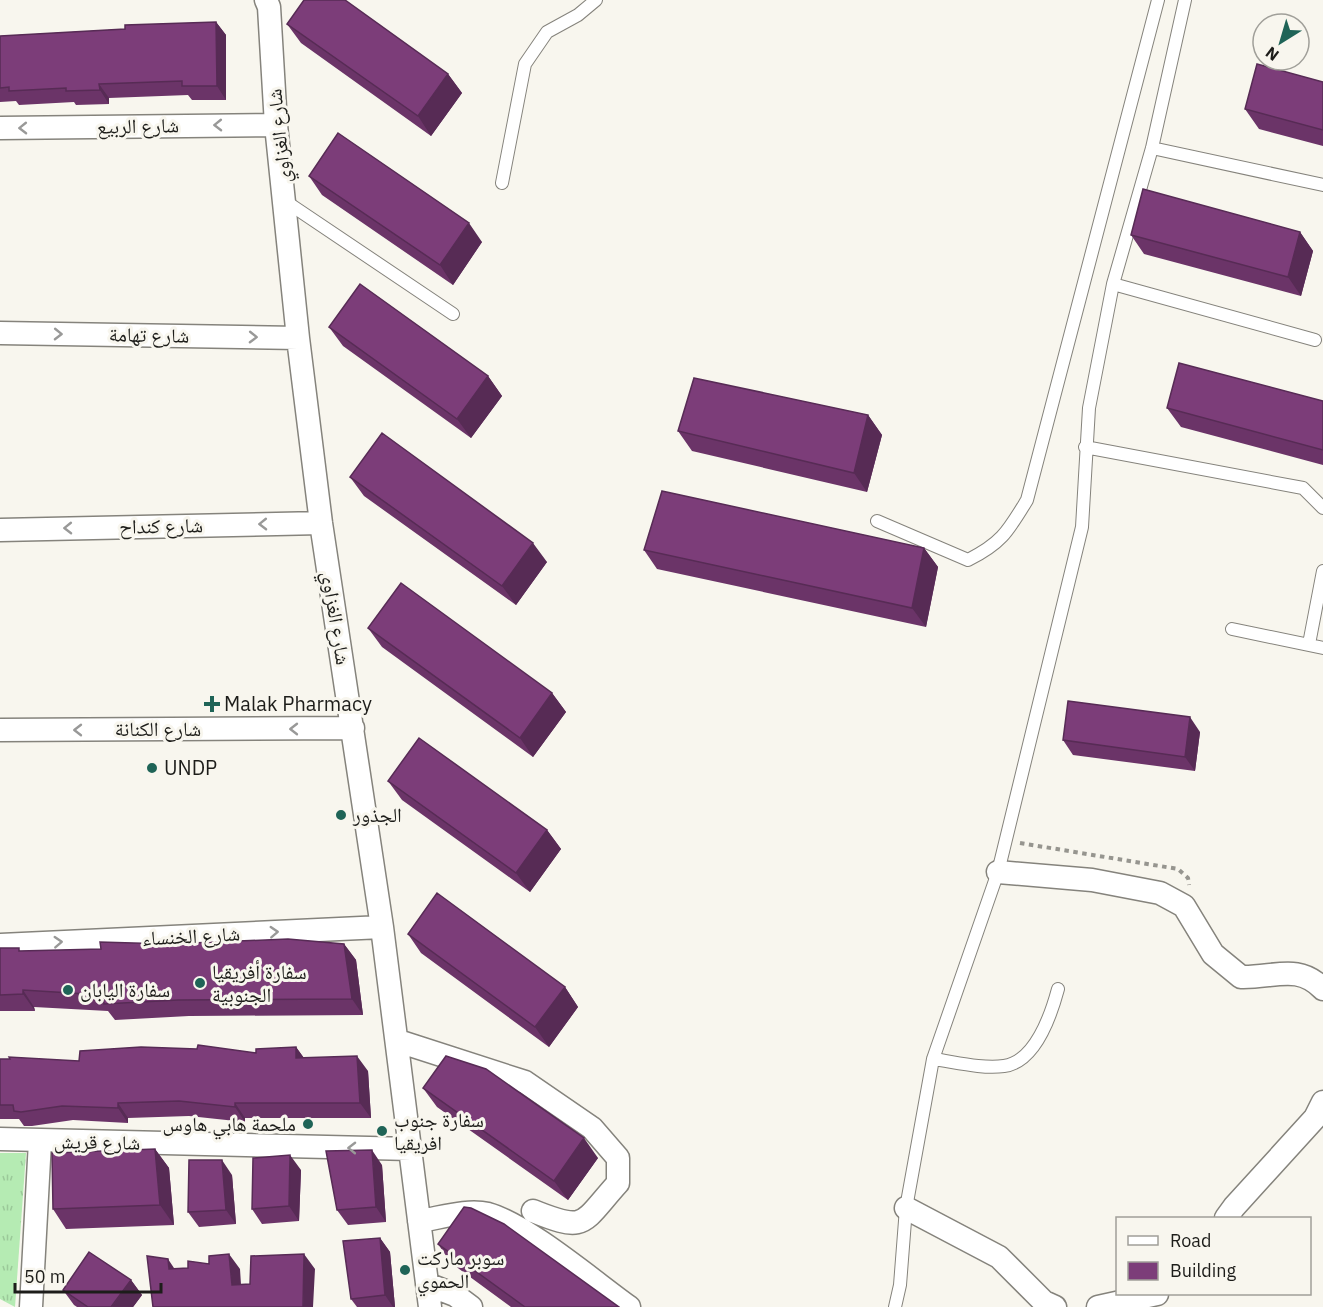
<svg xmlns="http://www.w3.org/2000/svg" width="1323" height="1307" font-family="'IBM Plex Sans','Noto Naskh Arabic',sans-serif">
<defs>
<pattern id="grass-tufts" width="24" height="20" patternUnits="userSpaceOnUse" patternTransform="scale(1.5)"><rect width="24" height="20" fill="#b5ebb3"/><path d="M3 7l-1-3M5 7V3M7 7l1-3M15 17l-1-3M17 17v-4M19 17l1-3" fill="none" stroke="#9bc999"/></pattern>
</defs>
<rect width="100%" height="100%" fill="#f8f6ee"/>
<path fill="url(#grass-tufts)" d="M0 1153H26L15 1307 0 1299Z"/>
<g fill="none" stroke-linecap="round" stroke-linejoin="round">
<g stroke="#85837c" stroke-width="14">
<path id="service" d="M1152 148 1323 185
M502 183 525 64 547 32 578 15 596 0
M285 201 453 314
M1113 284 1315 340
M1085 447 1303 488 1323 508
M877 521 968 560C1002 543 1008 531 1027 500L1158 0
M1232 629 1323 648
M1309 644 1323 571
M933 1059C955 1062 982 1069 1004 1066 1035 1062 1051 1015 1058 989
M895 1307 900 1285 906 1208 933 1059 998 872 1082 527 1089 408 1113 284 1152 148 1185 0"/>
</g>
<g stroke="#85837c" stroke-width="25">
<path id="minor" d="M266 0 269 7 276 125 298 338 321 523 382 927 430 1307
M0 128 276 125
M0 333 298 338
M0 530 321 523
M0 730 353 728
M998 872 1092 880 1160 893 1184 906 1213 954 1241 977C1274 978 1298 963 1323 989
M0 945 382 927
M398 1041 525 1082 592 1128 618 1158V1183C581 1224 587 1233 533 1211
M0 1139 411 1149
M906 1208 999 1257 1044 1302 1055 1307
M1226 1218 1234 1207 1315 1118 1323 1102
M419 1221C440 1218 467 1209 488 1214 527 1225 594 1282 629 1307
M427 1284 455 1295 471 1307
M31 1307 40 1141
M1098 1307 1157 1294"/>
</g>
<path stroke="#96958f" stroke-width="4" stroke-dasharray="4.5 4.5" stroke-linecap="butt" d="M1020 843 1178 869 1188 878 1189 885"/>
<use href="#service" stroke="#fff" stroke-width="12"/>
<use href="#minor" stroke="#fff" stroke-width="22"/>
</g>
<path fill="#6b3468" d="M216 22 226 35V100H192L188 95 109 98V104L76 105 74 102 19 105 16 101 0 102V36L125 29Z
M287 24 448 74 462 93 431 136 301 43Z
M1323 82V146L1259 129 1245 109Z
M309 176 482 242 453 285 322 195Z
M1300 232 1313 251 1301 296 1144 254 1131 235Z
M329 327 488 376 502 396 471 438 343 346Z
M1323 401V465L1181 427 1167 408Z
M868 415 882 435 867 492 692 451 678 431Z
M350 477 547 562 516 605 364 496Z
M924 548 938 567 926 627 657 569 644 550Z
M368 628 552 693 566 712 533 757 382 647Z
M1200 732 1195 771 1073 755 1063 740Z
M388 781 547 830 561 849 530 892 402 800Z
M408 934 565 987 578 1007 549 1047 421 953Z
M168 944H344L356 960 363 1015 189 1016 115 1020 108 1011 34 1007 35 1011H0V948L21 951 101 949Z
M296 1047 304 1058 368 1071 371 1118H245V1122L189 1116 128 1118V1123L73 1120 32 1126H24L19 1119H0V1059L79 1061 256 1053Z
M423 1088 598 1158 568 1200 437 1107Z
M155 1149 169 1168 174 1225 66 1229 53 1209Z
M382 1165 386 1222 348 1225 337 1210Z
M301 1170 299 1221 262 1224 252 1209Z
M232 1175 236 1224 199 1227 188 1212Z
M380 1238 390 1252 395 1307H357L351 1299Z
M438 1244 619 1307H511L451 1263Z
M131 1280 142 1295 133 1307H77L74 1305 63 1290Z"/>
<path fill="#572b55" d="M216 22 226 35V100L217 86Z
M448 74 462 93 431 136 418 116Z
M99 84 109 98V104L100 90Z
M469 223 482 242 453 285 440 265Z
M1300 232 1313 251 1301 296 1288 277Z
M488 376 502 396 471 438 457 419Z
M868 415 882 435 867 492 854 473Z
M533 543 547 562 516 605 502 586Z
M924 548 938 567 926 627 912 608Z
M552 693 566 712 533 757 520 738Z
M1190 717 1200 732 1195 771 1185 757Z
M547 830 561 849 530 892 516 873Z
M344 944 356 960 363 1015 352 999Z
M565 987 578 1007 549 1047 535 1027Z
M23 990 34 1007 35 1011 23 994Z
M296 1047 306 1061 296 1058Z
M357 1056 368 1071 371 1118 360 1103Z
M118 1103 128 1118V1123L118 1108Z
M235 1103 245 1118V1122L235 1107Z
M584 1138 598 1158 568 1200 554 1181Z
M155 1149 169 1168 174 1225 160 1205Z
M372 1150 382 1165 386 1222 376 1207Z
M290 1155 301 1170 299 1221 289 1206Z
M222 1160 232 1175 236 1224 226 1210Z
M380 1238 390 1252 395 1307H393L385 1295Z
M229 1254 240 1269 242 1300 232 1285Z
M304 1254 315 1269 313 1307H303Z
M168 1259 178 1274 169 1269Z
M131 1280 142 1295 133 1307H112Z"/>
<path fill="#7c3d79" stroke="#572b55" stroke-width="1.5" d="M304 0H345L448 74 418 116 287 24Z
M216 22 217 86H182V81L99 84 100 90 66 91V88L9 91V87L0 88V36L125 29V25Z
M1257 64 1323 82V130L1245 109Z
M338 133 469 223 440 265 309 176Z
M1143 189 1300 232 1288 277 1131 235Z
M360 284 488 376 457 419 329 327Z
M1179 363 1323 401V450L1167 408Z
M694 378 868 415 854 473 678 431Z
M382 433 533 543 502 586 350 477Z
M662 491 924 548 912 608 644 550Z
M401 583 552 693 520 738 368 628Z
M1068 701 1190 717 1185 757 1063 740Z
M419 738 547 830 516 873 388 781Z
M437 893 565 987 535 1027 408 934Z
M288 939 344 944 352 999 178 1000 104 1004 103 995 23 990V994L0 995V948H19V951L101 949 100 942 168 944Z
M198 1045 256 1053V1049L296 1047V1058L357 1056 360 1103H235V1107L179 1101 118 1103V1108L62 1106 21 1112 14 1111 13 1105H0V1059H10L9 1057 79 1061 80 1051 141 1047 197 1049Z
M446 1056 486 1069 584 1138 554 1181 423 1088Z
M155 1149 160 1205 53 1209 52 1153Z
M372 1150 376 1207 337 1210 326 1151Z
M290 1155 289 1206 252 1209 253 1158Z
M189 1160H222L226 1210 188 1212Z
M464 1207 471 1208 504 1224 619 1307H525L438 1244Z
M380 1238 385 1295 351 1299 343 1241Z
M89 1252 131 1280 111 1307H88L63 1290Z
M229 1254 232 1285 250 1284 251 1256 304 1254 303 1307H153L147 1256 168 1259 169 1269 188 1268V1261L209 1264V1256Z"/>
<defs><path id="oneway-chevron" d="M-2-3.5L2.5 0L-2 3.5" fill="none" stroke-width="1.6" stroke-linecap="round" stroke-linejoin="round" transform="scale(1.5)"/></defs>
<g stroke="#999998">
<use href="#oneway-chevron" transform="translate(218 125) rotate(179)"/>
<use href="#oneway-chevron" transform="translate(23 128) rotate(179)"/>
<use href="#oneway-chevron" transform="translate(58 334) rotate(1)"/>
<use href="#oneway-chevron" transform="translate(253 337) rotate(1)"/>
<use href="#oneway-chevron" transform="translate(263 524) rotate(179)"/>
<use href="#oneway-chevron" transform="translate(68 528) rotate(179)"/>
<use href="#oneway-chevron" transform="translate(294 729) rotate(180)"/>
<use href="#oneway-chevron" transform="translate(78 730) rotate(180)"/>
<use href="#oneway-chevron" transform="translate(274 932) rotate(-3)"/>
<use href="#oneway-chevron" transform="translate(58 942) rotate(-3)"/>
<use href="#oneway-chevron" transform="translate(352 1148) rotate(-179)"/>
</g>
<g fill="#1f6457" stroke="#f8f6ee" stroke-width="2">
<path d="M209 695h6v6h6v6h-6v6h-6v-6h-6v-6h6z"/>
<circle cx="152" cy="768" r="6"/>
<circle cx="341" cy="815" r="6"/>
<circle cx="200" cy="983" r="6"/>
<circle cx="68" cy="990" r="6"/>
<circle cx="308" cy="1124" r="6"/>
<circle cx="382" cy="1131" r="6"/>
<circle cx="405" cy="1270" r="6"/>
</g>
<g text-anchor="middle" stroke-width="6" stroke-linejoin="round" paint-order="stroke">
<g font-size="20" fill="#1d1d1a" stroke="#f8f6ee">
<text transform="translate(138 126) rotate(-1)" y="7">شارع الربيع</text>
<text transform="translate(279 136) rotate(-96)" y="7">شارع الغزاوي</text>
<text transform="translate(149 335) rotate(1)" y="7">شارع تهامة</text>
<text transform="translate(161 526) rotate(-1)" y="7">شارع كنداح</text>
<text transform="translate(336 618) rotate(81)" y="7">شارع الغزاوي</text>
<text x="158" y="736">شارع الكنانة</text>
<text transform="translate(191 936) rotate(-3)" y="7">شارع الخنساء</text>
<text transform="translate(97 1142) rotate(1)" y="7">شارع قريش</text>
</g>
<g font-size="20" fill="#1d1d1a" stroke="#f8f6ee" text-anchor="start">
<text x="224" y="711">Malak Pharmacy</text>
<text x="164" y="775">UNDP</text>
<text x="353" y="822">الجذور</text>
<text x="212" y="979">سفارة أفريقيا<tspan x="212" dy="23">الجنوبية</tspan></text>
<text x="80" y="997">سفارة اليابان</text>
<text x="394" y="1127">سفارة جنوب<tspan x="394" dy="23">افريقيا</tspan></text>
<text x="296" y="1131" text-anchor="end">ملحمة هابي هاوس</text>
<text x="417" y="1265">سوبر ماركت<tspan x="417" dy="23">الحموي</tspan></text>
</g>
</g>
<rect x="1116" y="1217" width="195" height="78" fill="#f8f6ee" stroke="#a09f99" stroke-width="1.5"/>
<rect x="1128" y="1236" width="30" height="9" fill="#ffffff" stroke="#a09f99" stroke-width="1.5"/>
<text x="1170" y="1247" font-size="18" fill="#1d1d1a">Road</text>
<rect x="1128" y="1262" width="30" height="18" fill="#7c3d79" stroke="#a09f99" stroke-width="1.5"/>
<text x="1170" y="1277" font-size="18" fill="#1d1d1a">Building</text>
<g transform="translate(1281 42) rotate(217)"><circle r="28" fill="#f8f6ee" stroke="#a09f99" stroke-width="1.5"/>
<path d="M0-4.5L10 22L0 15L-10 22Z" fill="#1f6457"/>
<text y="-9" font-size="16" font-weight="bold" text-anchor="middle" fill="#1d1d1a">N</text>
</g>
<path d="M15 1283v9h146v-9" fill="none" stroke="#1d1d1a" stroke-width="3"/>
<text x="24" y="1283" font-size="18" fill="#1d1d1a" stroke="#f8f6ee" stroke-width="4.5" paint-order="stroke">50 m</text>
</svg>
